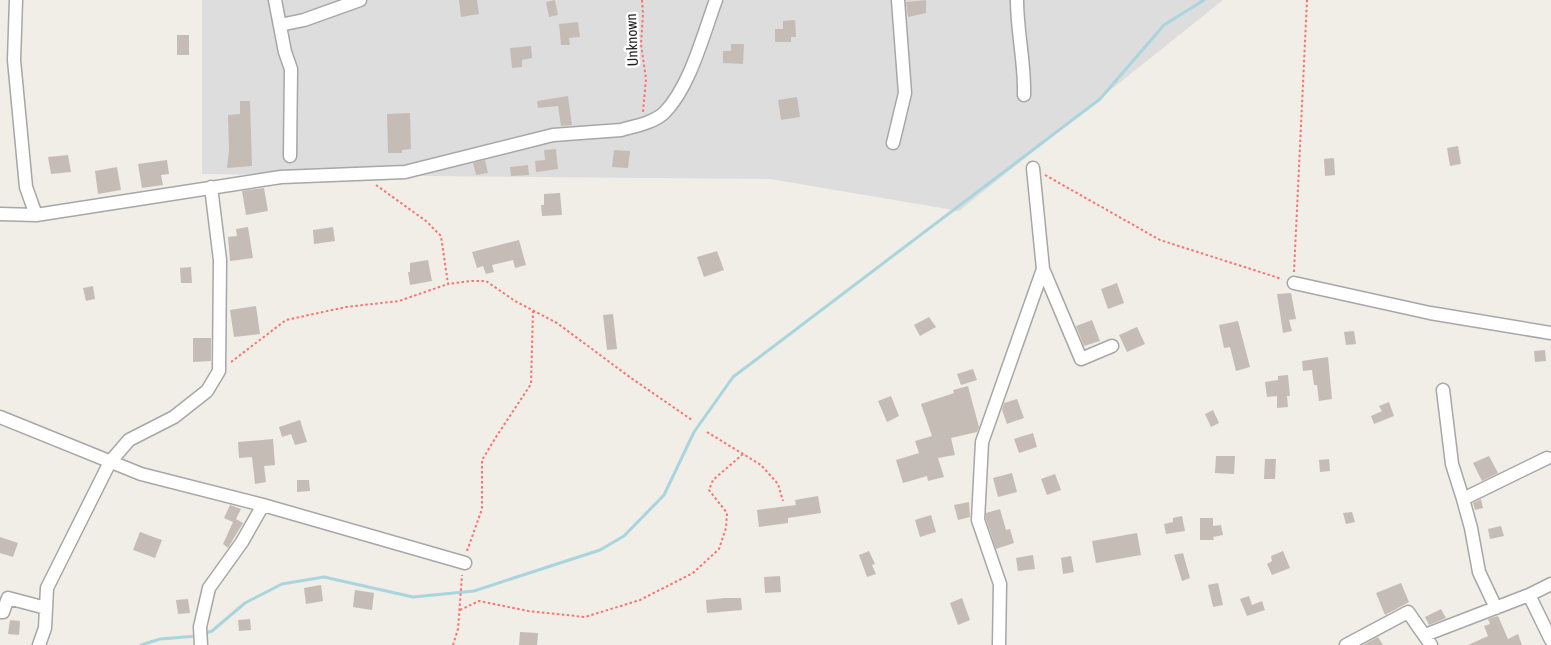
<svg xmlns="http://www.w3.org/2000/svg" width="1551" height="645" font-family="'Asap Condensed',sans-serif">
<rect width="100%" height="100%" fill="#f1ede7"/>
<path fill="#deddde" d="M202 0H1223L959 211 770 179 202 174Z"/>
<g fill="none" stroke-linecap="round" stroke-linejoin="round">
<path stroke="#a8d5de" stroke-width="3" d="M203 634 212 631 245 603 282 584 324 577 413 597 474 591 600 550 624 536 664 495 694 432 733 377 1100 99 1164 25 1204 0
M141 645 160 639 197 636"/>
</g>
<path fill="#c6bcb6" d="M459 0H477L479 14 461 17Z
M555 0 558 15 549 17 546 2Z
M926 0V13L908 17 906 2Z
M795 20 796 37H791V42H775V29H783V21Z
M578 22 580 37 569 38 570 45H561L559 24Z
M177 35H189V55H177Z
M731 44H744L743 64 723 63V51H731Z
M531 46 532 58 522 60V67L512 68 510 48Z
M568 96 572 125 561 126 558 106 538 108 537 101Z
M797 97 800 117 781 120 778 100Z
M240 101H250L252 166 227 168 229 150 228 115 240 114Z
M410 113 411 149 402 150V153H388L387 114Z
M1458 146 1461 164 1450 166 1447 148Z
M556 149 558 169 536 172 535 161 545 160 544 150Z
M614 150 630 151 628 168 612 167Z
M68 155 71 172 51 174 48 157Z
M1334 158 1335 175 1325 176 1324 159Z
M167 160 169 174 161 175 163 185 142 188 138 164Z
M485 160 488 173 476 175 473 163Z
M528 165 529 175 511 176 510 167Z
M117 167 121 190 98 194 95 171Z
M264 188 268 211 246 215 242 191Z
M560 193 562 215 542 216 541 205H544V194Z
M248 227 253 258 230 261 228 237 237 236 236 229Z
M333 227 335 241 314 244 313 230Z
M519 240 526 265 515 268 513 260 492 265 494 272 486 274 483 266 477 268 472 252Z
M717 251 724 270 704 277 697 257Z
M428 260 432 281 410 285 408 272H410V263Z
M191 267 192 283H181L180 268Z
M1117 283 1124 303 1108 309 1101 289Z
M93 286 95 299 86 301 83 288Z
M1291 293 1296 319 1289 320 1292 331 1283 333 1277 294Z
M256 306 260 334 234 337 230 310Z
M613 314 617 349 607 350 603 315Z
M929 317 936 327 920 336 914 325Z
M1092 320 1100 341 1084 346 1076 326Z
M1238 321 1250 367 1236 371 1230 347 1224 348 1219 325Z
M1137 327 1145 344 1127 352 1119 335Z
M1354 331 1356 344 1346 345 1344 332Z
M193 338H211V361L193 362Z
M1545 350 1546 361 1535 362 1534 351Z
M1328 357 1332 399 1319 401 1317 385H1314L1312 370 1303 371 1302 361Z
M973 369 977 380 961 385 957 374Z
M1288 375 1290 396H1287L1288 407 1277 408V396L1267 397 1265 382 1278 380V376Z
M968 386 979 427 977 432 951 438 955 455 938 458 944 477 928 481 927 476 903 483 896 460 919 453 915 441 932 436 921 404 954 393 953 390Z
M891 396 899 416 887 422 878 401Z
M1017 399 1024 418 1007 424 1002 410 1004 403Z
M1389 402 1394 416 1374 424 1371 416 1382 411 1379 406Z
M1213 410 1219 423 1211 427 1205 414Z
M300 420 307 442 295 445 291 434 282 437 279 427Z
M1033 433 1037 447 1019 453 1014 439Z
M273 439 275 465 264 466 266 482 255 484 252 457 239 458 238 442Z
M1216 456H1235L1234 474 1215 473Z
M1489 456 1498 473 1482 481 1473 463Z
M1265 459H1276L1275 479H1264Z
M1329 459 1330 471 1320 472 1319 460Z
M1012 473 1017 492 998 497 993 478Z
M1055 474 1061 490 1047 495 1041 479Z
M297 480H309L310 491 297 492Z
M818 496 821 513 788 518V523L759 527 757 510 796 505 795 500Z
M1481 499 1483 508 1475 510 1473 503Z
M969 502 970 517 958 520 954 505Z
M230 505 241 509 236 519 243 523 228 548 223 544 233 522 224 518Z
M1000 509 1006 530 1010 529 1014 543 996 549 986 519V513Z
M1352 512 1355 522 1346 524 1343 513Z
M931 515 936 532 920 537 915 520Z
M1182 516 1185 531 1166 534 1164 524 1173 522V518Z
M1200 518H1213V526L1221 525 1223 535 1213 537 1214 540H1200Z
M1501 526 1504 536 1490 539 1488 529Z
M140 532 162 540 155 558 133 550Z
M1137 533 1141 555 1096 563 1092 541Z
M0 537 18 543 13 557 0 553Z
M869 551 875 564 872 565 876 574 867 577 859 555Z
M1283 551 1290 568 1272 575 1267 564 1272 561 1271 556Z
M1183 553 1190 578 1182 581 1174 555Z
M1033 555 1035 569 1018 571 1016 558Z
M1071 556 1074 572 1063 574 1061 558Z
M780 576 781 592 765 593 764 577Z
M1218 583 1223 605 1213 607 1208 585Z
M1401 583 1409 602 1385 615 1376 593Z
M321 585 323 601 306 604 304 588Z
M355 590 374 593 372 610 353 607Z
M1249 596 1252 605 1262 601 1265 610 1247 616 1240 599Z
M725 598H741L742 610 707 613 706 600Z
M962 598 970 620 958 625 950 603Z
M188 599 190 613 178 614 176 600Z
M1441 609 1446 618 1429 625 1425 617Z
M1498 616 1508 639 1518 634 1522 645H1468L1488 636 1484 626 1490 624 1488 619Z
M250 619 251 630 239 631 238 620Z
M10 620 20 621 19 635 8 634Z
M520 632 538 633 537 645H519Z
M1378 637 1383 645H1363Z"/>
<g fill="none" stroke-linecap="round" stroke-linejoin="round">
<g stroke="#a7a7a7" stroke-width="15">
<path id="minor" d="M16 0 14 60 26 187 36 215
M275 0 285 52 291 69 290 156
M1017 0C1017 32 1025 63 1024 95
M280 25 304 20 360 0
M893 143 905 93 898 0
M1033 168 1043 269 1081 359 1112 346
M0 214 36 215 281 177 405 172 553 135 621 130C635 126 653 123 664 113 690 87 703 35 716 0
M1294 283 1430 313 1551 333
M1443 390 1452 464 1463 499
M0 417 141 474 263 505 465 563
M110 462 129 440 174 417 207 391 219 371 220 260 211 187
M1529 595 1551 584
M1496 608 1479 572 1471 528 1463 499 1547 458
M0 612H3L8 598 46 608
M1425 635 1529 595 1551 640
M39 645 45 628 47 588 110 462
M201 645 200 627 209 588 242 542 263 505
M999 645 1000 584 978 520 982 442 1043 269
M1346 645 1408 612 1431 645"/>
</g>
<path stroke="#f97470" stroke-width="2" stroke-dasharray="2.5 2.5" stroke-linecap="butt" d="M642 0 643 14 641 44 646 79 643 112
M1045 175 1160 240 1282 279
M376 185 426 221 441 236 448 284 470 281H486L515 301 557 323 631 378 692 420
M1294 272 1307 0
M231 362 286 320 346 307 399 301 448 284
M707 432 761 465 778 484 783 501
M467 551 482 509V460L496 437 531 384 533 311
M460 610 479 601 528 611 585 617 640 600 693 573 719 549 726 528 727 513 709 490 713 480 743 454
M453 645 458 629 462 575"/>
<use href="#minor" stroke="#fff" stroke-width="12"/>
</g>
<g text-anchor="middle" stroke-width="5" stroke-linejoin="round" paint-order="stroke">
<g font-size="15" fill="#202020" stroke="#fff">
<text transform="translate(632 40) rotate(-92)" y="5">Unknown</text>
</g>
</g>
</svg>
